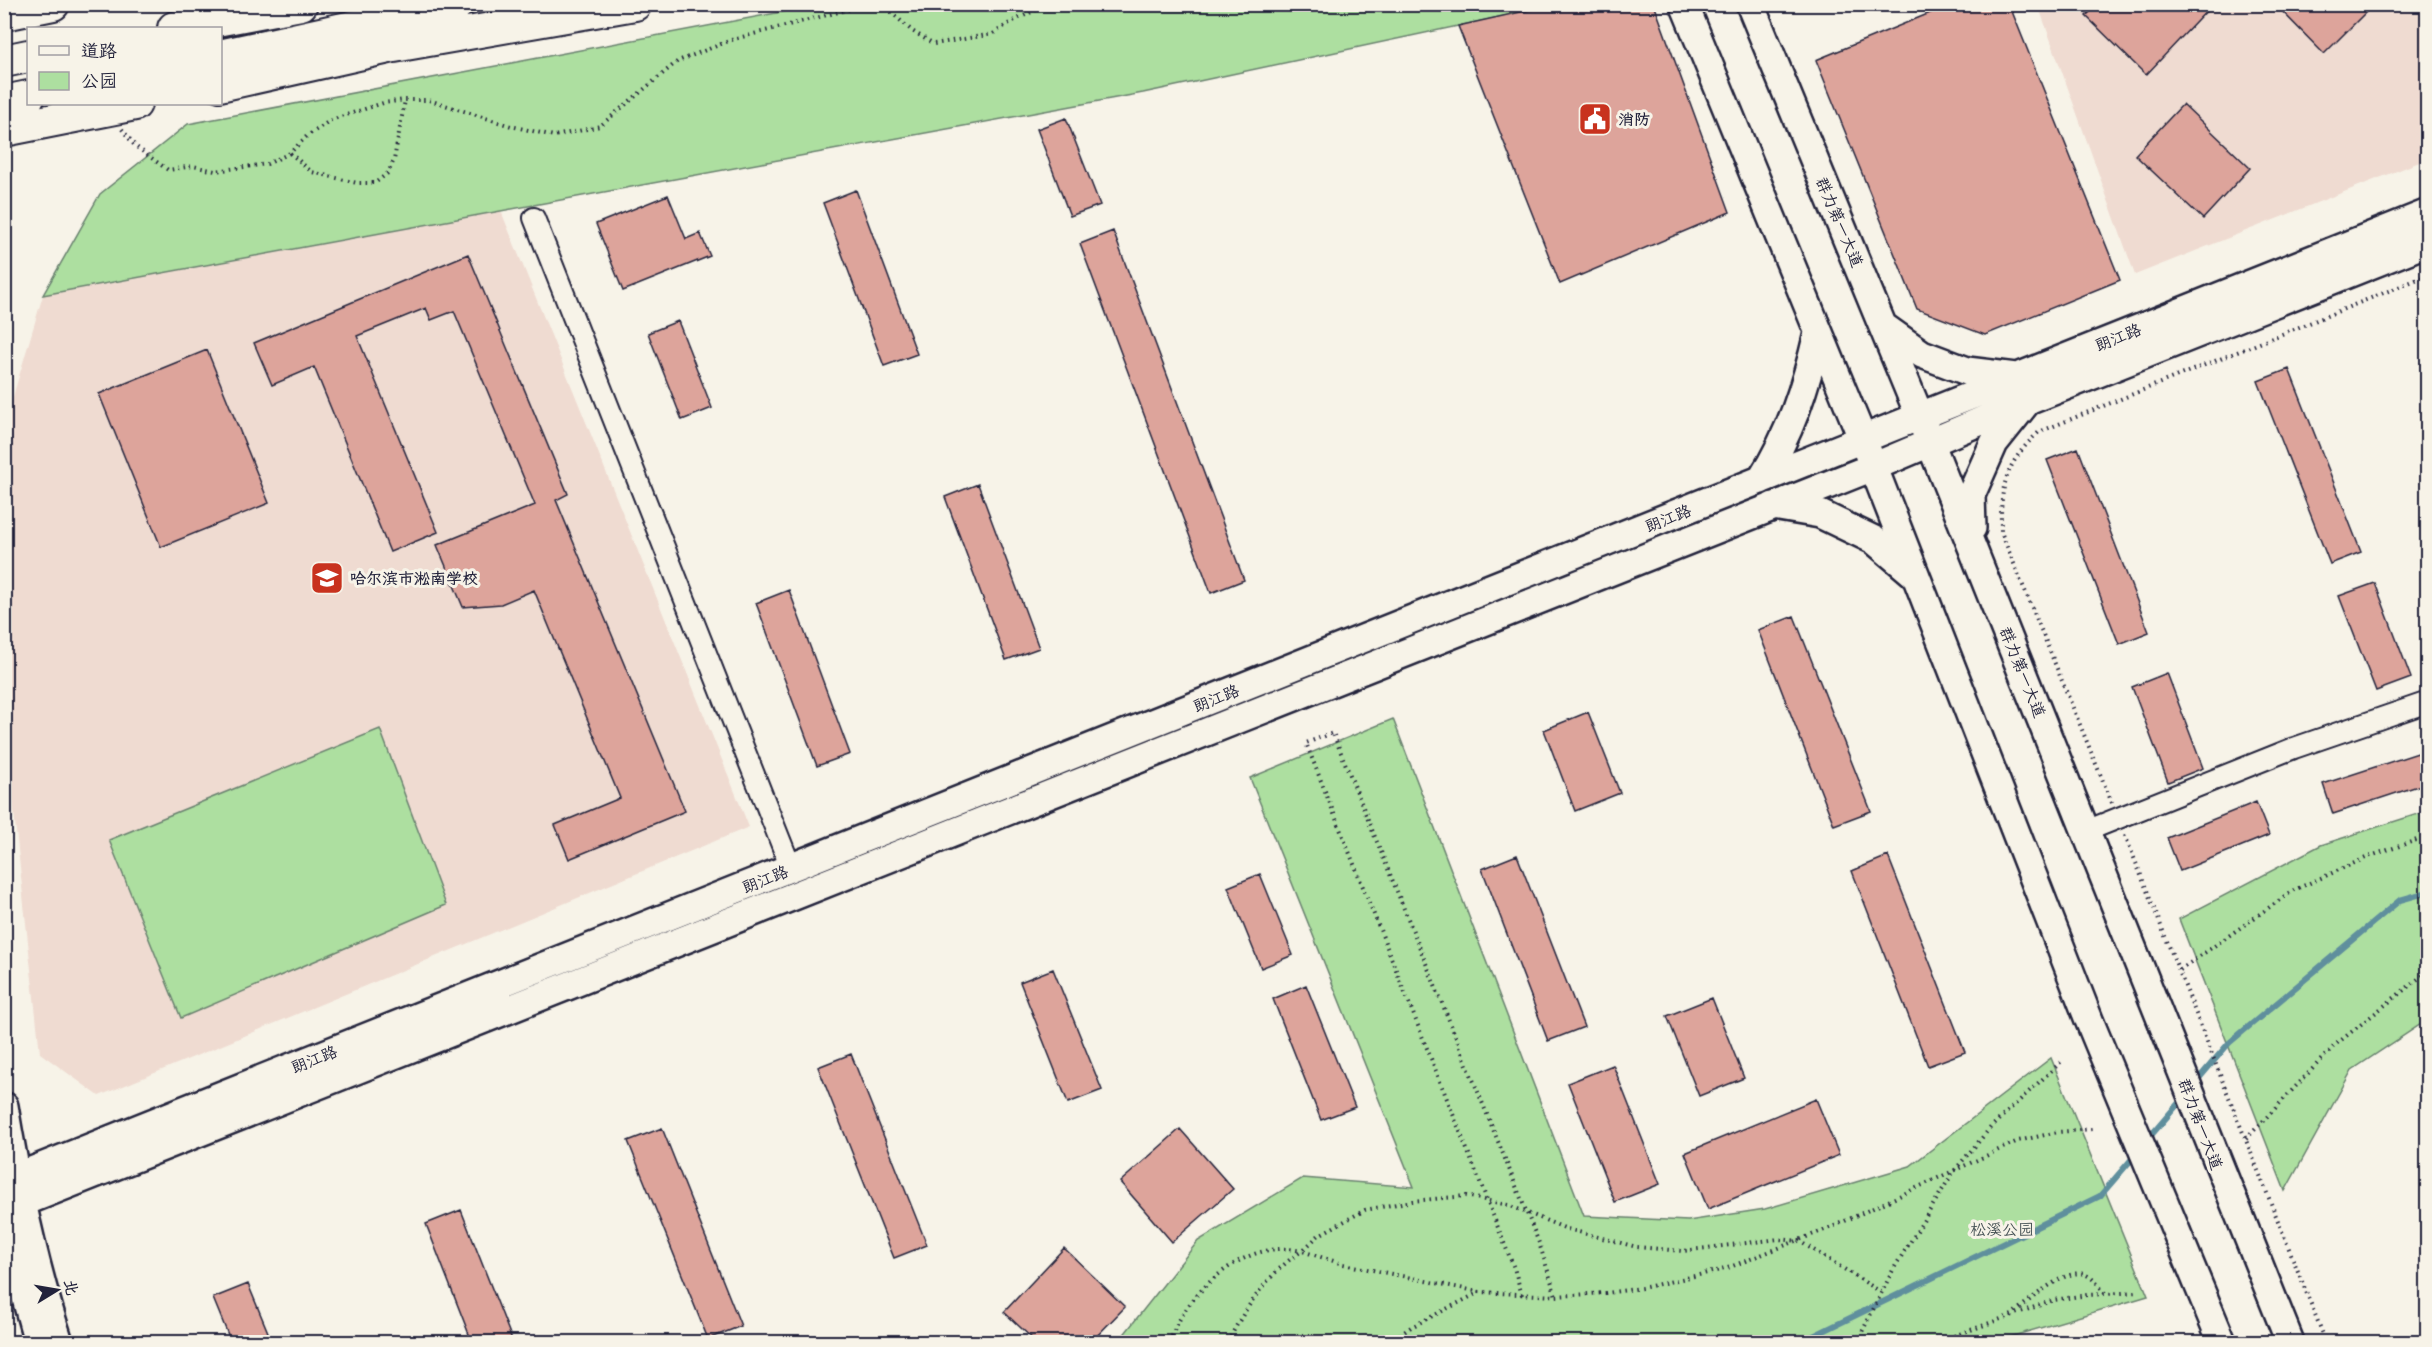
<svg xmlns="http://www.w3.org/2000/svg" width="2432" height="1347" font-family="'Architects Daughter','LXGW WenKai TC',sans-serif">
<rect width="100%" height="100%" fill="#f7f3e8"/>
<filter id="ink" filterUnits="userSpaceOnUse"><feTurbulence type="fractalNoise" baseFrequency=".0167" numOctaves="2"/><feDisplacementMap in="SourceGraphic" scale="12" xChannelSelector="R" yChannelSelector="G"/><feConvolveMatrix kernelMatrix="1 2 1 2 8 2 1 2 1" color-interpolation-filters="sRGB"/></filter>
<g filter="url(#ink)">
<path fill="#efdbd1" d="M2038 5H2427V159L2135 275Z
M501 211 749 827 99 1096 40 1053 5 729 4 427 43 295Z"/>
<path fill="#addfa0" stroke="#68806e" stroke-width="1.5" d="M819 5H1557L1143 93 43 295 100 194 188 124Z
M1393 719 1584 1216 1688 1221 1765 1209 1910 1166 2051 1058 2148 1296 1993 1342H1118L1198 1241 1303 1178 1414 1187 1250 778Z
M380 729 446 905 181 1018 109 840Z
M2427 811V1020L2352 1070 2285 1191 2179 919 2321 845Z"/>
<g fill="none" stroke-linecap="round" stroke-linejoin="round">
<path stroke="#5f8f9d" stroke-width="6" d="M2195 1083 2229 1043 2400 900 2428 892
M2147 1140 2183 1098
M1801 1342 2100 1196 2137 1153"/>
</g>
<path fill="#dda49b" stroke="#22223b" stroke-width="1.5" d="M1557 4H1654L1730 212 1560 284 1458 26Z
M1952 4H2009L2120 280 1985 335 1917 309 1816 60Z
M2098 4H2213L2146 75 2086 16Z
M2275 4H2374L2324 54Z
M2183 104 2250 168 2203 219 2135 155Z
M1066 118 1100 205 1070 216 1037 129Z
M856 190 917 354 884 366 823 203Z
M668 195 686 239 700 233 710 256 623 291 596 224Z
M1113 231 1244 580 1211 593 1080 244Z
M468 254 568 494 556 500 685 811 569 859 555 825 620 798 534 590 501 604 463 607 437 545 535 505 454 311 431 320 426 308 357 336 438 532 390 552 314 367 272 385 254 343Z
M678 321 712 408 682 420 648 333Z
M207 350 269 503 161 547 99 394Z
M2289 369 2361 552 2330 564 2258 381Z
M2078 448 2149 632 2119 644 2047 460Z
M978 484 1039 648 1006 660 945 497Z
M2375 583 2411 678 2376 691 2339 596Z
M789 590 850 754 817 766 756 603Z
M1794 616 1871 811 1834 825 1758 630Z
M2167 673 2203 768 2168 782 2132 687Z
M1588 712 1620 793 1575 811 1544 730Z
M2427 750V783L2333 814 2323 784Z
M2256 802 2269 835 2180 871 2167 838Z
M1517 855 1584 1027 1548 1041 1482 869Z
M1888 856 1965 1052 1928 1066 1852 871Z
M1260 874 1293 955 1261 968 1228 887Z
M1053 969 1102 1090 1068 1103 1020 982Z
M1306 985 1355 1107 1321 1120 1273 999Z
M1712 998 1744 1078 1699 1096 1667 1016Z
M851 1054 927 1245 894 1258 818 1067Z
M1613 1065 1660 1184 1615 1202 1568 1083Z
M1816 1099 1839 1155 1708 1209 1685 1153Z
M662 1128 741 1326 708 1339 628 1141Z
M1180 1129 1233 1189 1172 1242 1120 1182Z
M461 1210 513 1342H472L426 1224Z
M1064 1248 1125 1307 1091 1342H1036L1004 1312Z
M248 1284 272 1342H231L213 1298Z"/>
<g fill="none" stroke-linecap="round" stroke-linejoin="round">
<g stroke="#22223b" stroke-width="24">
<path id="minor" d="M534 218 791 868
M2086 831 2294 748 2428 702"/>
</g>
<g stroke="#22223b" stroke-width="32">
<path id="secondary" d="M1684 4 1863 440 2089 1020 2222 1342
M1750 4 1920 417 2290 1342
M1884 327 1922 354 1967 371 2016 377
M1761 480C1790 435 1806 386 1818 333
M1773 506 1820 514 1874 540 1914 574
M1972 528 1971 495 1994 443 2026 403
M4 1106C17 1185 34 1266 59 1342
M4 1182 2428 213
M4 1210 1873 467 2028 401 2428 242
M4 1218 38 1342"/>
</g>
<g stroke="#22223b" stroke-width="36">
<path id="trunk" d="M4 14 53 4
M174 28 301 4
M220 56 457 4
M4 61 28 56
M220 85 394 46 635 4
M4 102 28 97
M4 130 135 104"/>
</g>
<path stroke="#22223b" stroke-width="4" stroke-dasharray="1.5 4.5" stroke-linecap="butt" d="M882 4 912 31 934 44 993 34 1011 22 1048 4
M122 129 135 146 168 170 193 166 215 171 267 164 290 153 307 136 331 120 383 103 405 100H429L511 126 554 136 574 132 600 126 678 61 734 39 870 4
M290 153 312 172 357 183H375L388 173 394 160 405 100
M2112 803 2001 532C2000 487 2005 463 2039 432L2428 275
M2125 835 2326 1342
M2180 970 2294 890 2368 857 2428 836
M2246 1139 2335 1045 2428 971
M1480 1292 1343 1264 1302 1251 1319 1235 1365 1210 1412 1201 1466 1196 1508 1205 1567 1229 1637 1247 1683 1251 1779 1239 1799 1241 1881 1292
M1522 1295 1514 1268 1306 743 1333 733 1539 1243 1556 1296
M2015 1312C2029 1301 2065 1268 2084 1274 2093 1277 2099 1286 2105 1293
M1170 1342C1182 1300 1232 1251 1279 1249 1286 1248 1295 1250 1302 1251
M1228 1342C1244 1309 1270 1271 1302 1251
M1390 1342 1411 1327 1480 1292 1556 1296 1606 1293 1642 1288 1725 1269 1832 1227 2018 1141 2058 1132 2092 1129
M1857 1342 1893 1270 1954 1171 1991 1127 2064 1059
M1937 1342 2054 1300 2087 1295 2139 1292"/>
<use href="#minor" stroke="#f7f3e8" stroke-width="20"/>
<use href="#secondary" stroke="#f7f3e8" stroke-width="27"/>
<use href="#trunk" stroke="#f7f3e8" stroke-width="32"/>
</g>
</g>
<defs>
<g id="civic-square" transform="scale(1.725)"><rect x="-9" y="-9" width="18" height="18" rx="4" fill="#c8321e" stroke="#f7f3e8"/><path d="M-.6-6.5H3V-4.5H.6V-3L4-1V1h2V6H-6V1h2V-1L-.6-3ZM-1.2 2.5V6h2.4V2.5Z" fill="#fff"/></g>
<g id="school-square" transform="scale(1.725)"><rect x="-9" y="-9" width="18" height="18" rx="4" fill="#c8321e" stroke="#f7f3e8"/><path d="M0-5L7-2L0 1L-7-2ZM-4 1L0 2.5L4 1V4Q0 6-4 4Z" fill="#fff"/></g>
</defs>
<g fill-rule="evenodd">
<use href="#civic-square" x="1595" y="119"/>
<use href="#school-square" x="327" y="578"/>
</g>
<g text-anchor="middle" stroke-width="6" stroke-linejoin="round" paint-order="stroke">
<g font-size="16" font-weight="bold" fill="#22223b" stroke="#f7f3e8" text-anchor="start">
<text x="1618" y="125">消防</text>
<text x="350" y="584">哈尔滨市淞南学校</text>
</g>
<g font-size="16" fill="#22223b" stroke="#f7f3e8">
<text transform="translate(1840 222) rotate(67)" y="6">群力第一大道</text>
<text transform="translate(2118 337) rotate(-22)" y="6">朗江路</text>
<text transform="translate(1668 518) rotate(-22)" y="6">朗江路</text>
<text transform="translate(2023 672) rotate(68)" y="6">群力第一大道</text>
<text transform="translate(1216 698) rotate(-22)" y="6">朗江路</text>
<text transform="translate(765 879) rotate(-22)" y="6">朗江路</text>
<text transform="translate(314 1059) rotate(-22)" y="6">朗江路</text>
<text transform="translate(2201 1124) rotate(69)" y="6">群力第一大道</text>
</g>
<g font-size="16" fill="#455154" stroke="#f7f3e8">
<text x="2002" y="1235">松溪公园</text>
</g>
</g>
<rect width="2432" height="1347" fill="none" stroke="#f7f3e8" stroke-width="24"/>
<rect x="12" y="12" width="2408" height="1323" fill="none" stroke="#22223b" stroke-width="2" filter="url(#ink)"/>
<rect x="27" y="27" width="195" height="78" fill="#f7f3e8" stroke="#a29fa3" stroke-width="1.5"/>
<rect x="39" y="46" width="30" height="9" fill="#f7f3e8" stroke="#a29fa3" stroke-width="1.5"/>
<text x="81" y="57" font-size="18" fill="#22223b">道路</text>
<rect x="39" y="72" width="30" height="18" fill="#addfa0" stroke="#a29fa3" stroke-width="1.5"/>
<text x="81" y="87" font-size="18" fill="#22223b">公园</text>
<g transform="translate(57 1290) rotate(79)" stroke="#f7f3e8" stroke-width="4.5" paint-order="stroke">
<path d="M0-4.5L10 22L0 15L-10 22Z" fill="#22223b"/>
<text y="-9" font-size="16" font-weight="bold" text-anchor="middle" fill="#22223b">北</text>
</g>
</svg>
